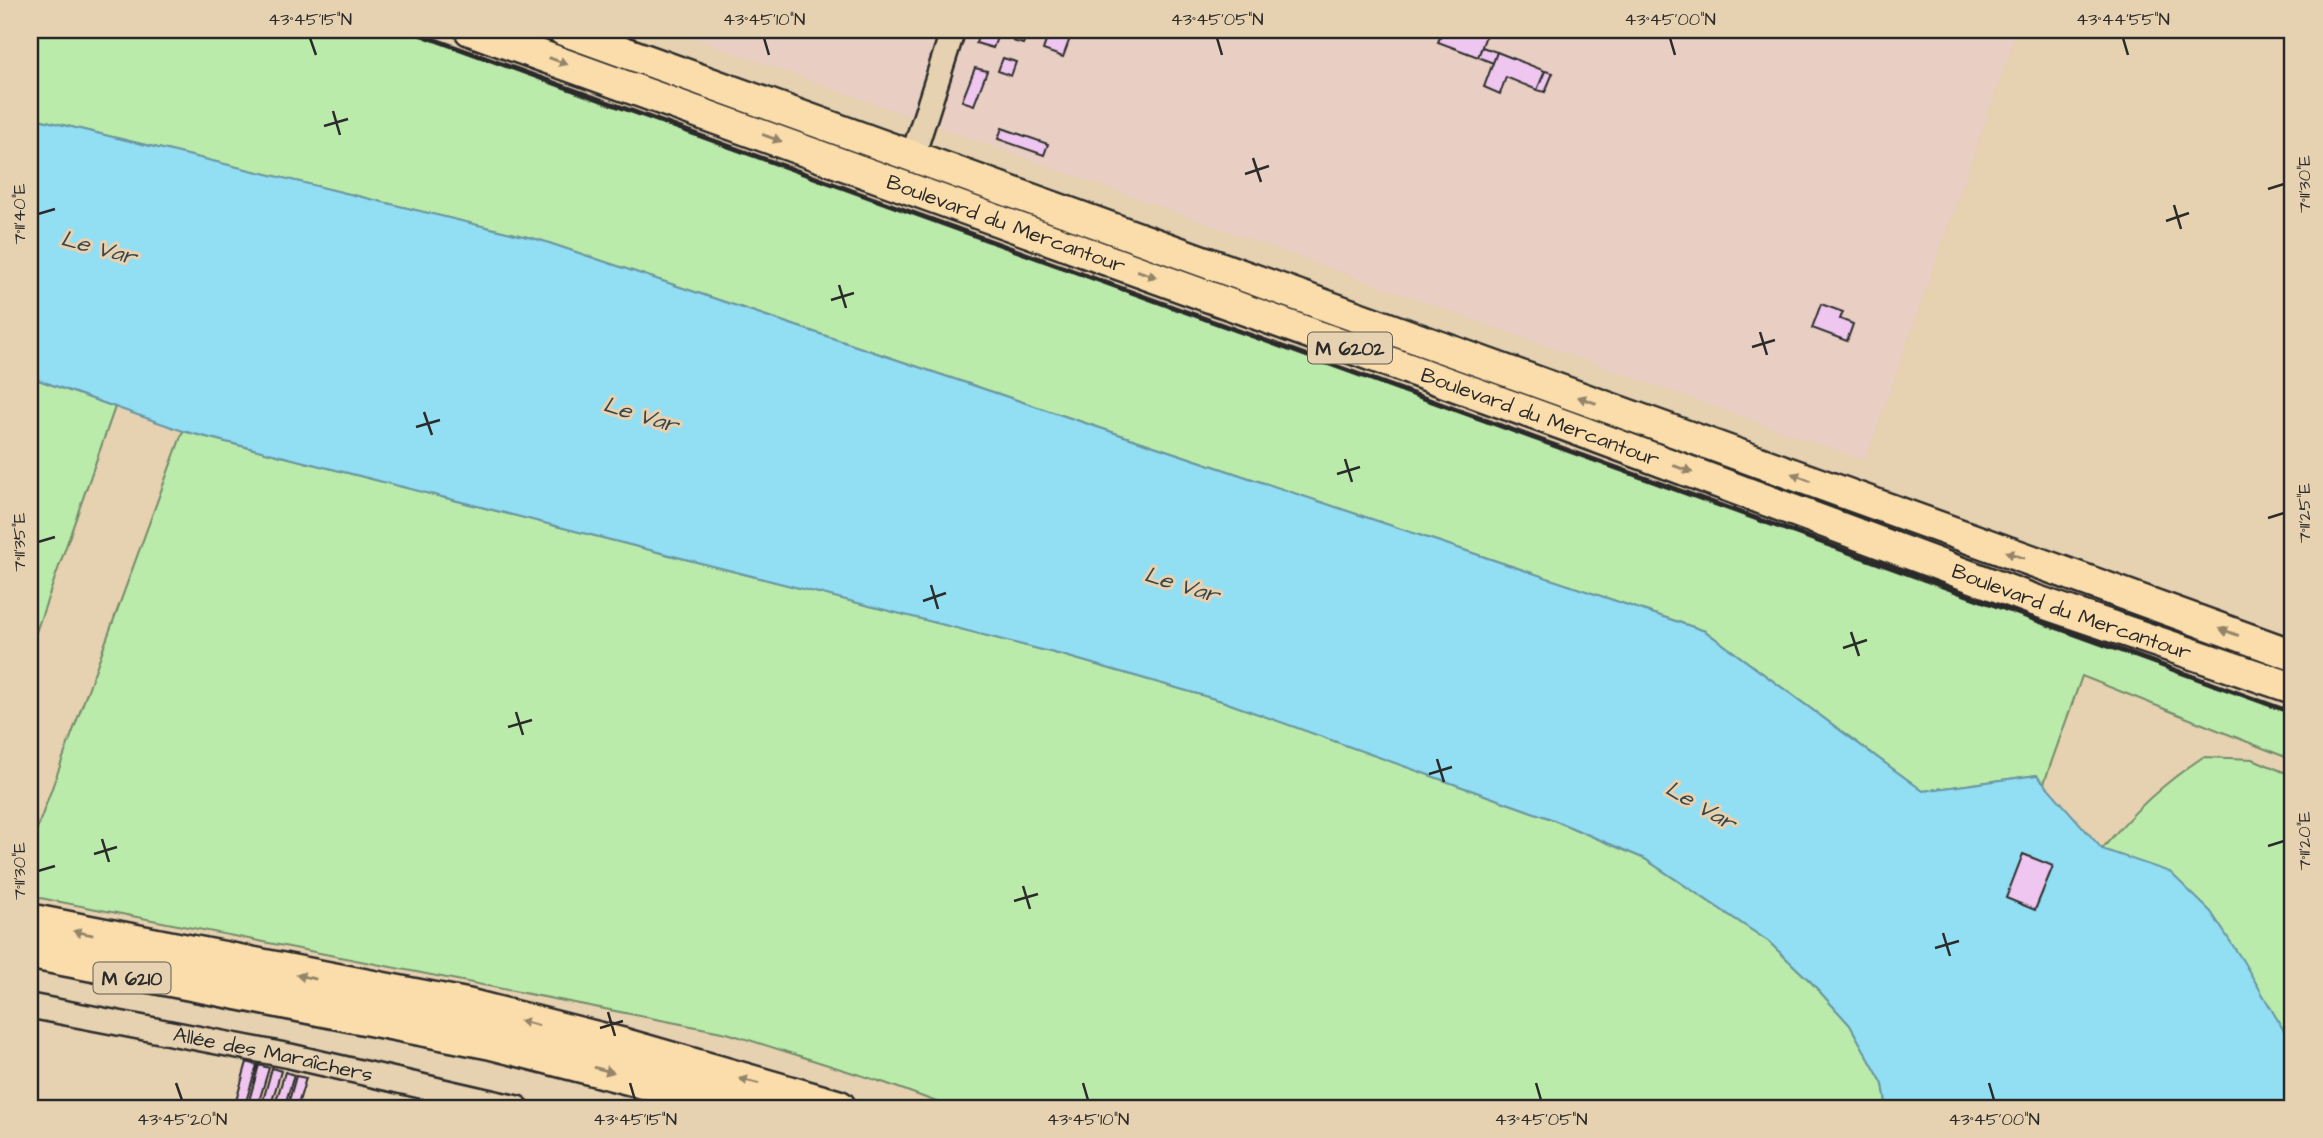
<svg xmlns="http://www.w3.org/2000/svg" width="2323" height="1138" font-family="'Architects Daughter',sans-serif">
<rect width="100%" height="100%" fill="#e6d1b0"/>
<filter id="ink" filterUnits="userSpaceOnUse"><feTurbulence type="fractalNoise" baseFrequency=".0143" numOctaves="2"/><feDisplacementMap in="SourceGraphic" scale="14" xChannelSelector="R" yChannelSelector="G"/><feConvolveMatrix kernelMatrix="1 2 1 2 8 2 1 2 1" color-interpolation-filters="sRGB"/></filter>
<g filter="url(#ink)">
<path fill="#e8cec3" d="M670 30H2018L1865 461Z"/>
<path fill="#baebaa" stroke="#728b6a" stroke-width="2" d="M30 30H408L2293 713V760L2082 676 2044 783 2036 775 1923 791 1705 631 540 240 30 117Z
M30 377 115 407 30 649Z
M183 431 1062 655 1222 701 1549 818 1645 859 1768 941 1812 983 1850 1025 1883 1084 1887 1108H953L885 1083 727 1033 30 896V848Z
M2203 757 2253 759 2293 776V1046L2102 849C2135 810 2161 785 2203 757Z"/>
<path fill="#92def3" stroke="#6996a3" stroke-width="2" d="M30 117 540 240 1705 631 1923 791 2037 775 2102 849 2170 872 2211 912 2243 961 2293 1046V1108H1887L1883 1084 1850 1025 1812 983 1768 941 1645 859 1549 818 1222 701 1062 655 183 431 30 377Z"/>
<path fill="#eec6ef" stroke="#2b2b2b" stroke-width="2" d="M980 30 998 35 993 48 976 43Z
M1017 30H1028L1023 44 1013 41Z
M1050 30H1073L1063 57 1043 50Z
M1443 30H1488L1478 57 1438 42Z
M1482 47 1497 52 1493 63 1478 57Z
M1497 52 1545 71 1537 90 1506 77 1500 94 1484 87Z
M1003 58 1016 62 1011 76 998 71Z
M975 68 987 71 974 105 962 101Z
M1545 71 1553 73 1545 92 1537 90Z
M1002 128 1048 144 1044 155 998 139Z
M1821 304 1843 312 1840 319 1853 324 1847 341 1812 328Z
M2023 854 2053 866 2035 910 2006 898Z
M247 1062 257 1065 244 1108H234Z
M259 1065 269 1068 257 1108H247Z
M272 1068 281 1071 270 1108H261Z
M285 1072 294 1075 284 1108H274Z
M296 1076 306 1078 297 1108H287Z"/>
<g fill="none" stroke-linecap="round" stroke-linejoin="round">
<g stroke="#2b2b2b" stroke-width="28">
<g id="minor">
<path d="M913 155 953 30"/>
<path id="s1" d="M30 1006 290 1056 517 1108"/>
</g>
</g>
<g stroke="#2b2b2b" stroke-width="35">
<g id="major">
<path id="s2" d="M470 30 1567 426 2034 600 2293 688"/>
<path d="M563 30 2293 655"/>
</g>
</g>
<g stroke="#2b2b2b" stroke-width="40">
<path id="highway" d="M30 922 468 1007 626 1047 838 1108
M30 951 490 1041 627 1076 744 1108"/>
</g>
<use href="#minor" stroke="#e6d1b0" stroke-width="23"/>
<use href="#major" stroke="#fbddab" stroke-width="30"/>
<use href="#highway" stroke="#fbddab" stroke-width="35"/>
<path stroke="#2b2b2b" stroke-width="5" d="M408 30 2293 713"/>
</g>
<defs><path id="oneway-solid" d="M-6-.8H1V-3.2L6.5 0L1 3.2V.8H-6Z" transform="scale(1.75)"/></defs>
<g fill="#93846b">
<use href="#oneway-solid" transform="translate(558 61) rotate(20)"/>
<use href="#oneway-solid" transform="translate(772 138) rotate(20)"/>
<use href="#oneway-solid" transform="translate(1147 274) rotate(20)"/>
<use href="#oneway-solid" transform="translate(1587 400) rotate(-160)"/>
<use href="#oneway-solid" transform="translate(1683 469) rotate(20)"/>
<use href="#oneway-solid" transform="translate(1801 477) rotate(-160)"/>
<use href="#oneway-solid" transform="translate(2015 555) rotate(-160)"/>
<use href="#oneway-solid" transform="translate(2229 632) rotate(-160)"/>
<use href="#oneway-solid" transform="translate(83 933) rotate(-169)"/>
<use href="#oneway-solid" transform="translate(306 977) rotate(-169)"/>
<use href="#oneway-solid" transform="translate(529 1023) rotate(-166)"/>
<use href="#oneway-solid" transform="translate(604 1070) rotate(14)"/>
<use href="#oneway-solid" transform="translate(749 1081) rotate(-165)"/>
</g>
</g>
<path fill="none" stroke="#2b2b2b" stroke-width="2.5" d="M310 38 316 55M764 38 769 55M1217 38 1222 55M1670 38 1675 55M2123 38 2128 55M333 111 340 135M324 126 348 119M1253 158 1261 182M1245 174 1269 166M2268 189 2284 184M2174 205 2181 229M38 214 55 209M2166 221 2189 213M839 285 846 308M831 300 854 293M1760 332 1767 355M1752 347 1775 340M424 412 432 435M416 427 440 420M1345 459 1352 482M1337 474 1360 467M2268 518 2284 513M38 542 55 537M931 585 938 609M923 601 946 593M1851 632 1859 656M1843 648 1867 640M516 712 523 735M508 727 532 720M1437 759 1444 782M1429 774 1452 767M102 839 109 862M2268 846 2284 841M94 854 117 847M38 871 55 866M1023 886 1030 909M1014 901 1038 894M1943 933 1950 956M1935 948 1959 941M608 1012 615 1036M600 1028 623 1021M176 1083 182 1100M630 1083 635 1100M1083 1083 1088 1100M1536 1083 1541 1100M1989 1083 1994 1100"/>
<g text-anchor="middle" stroke-width="6" stroke-linejoin="round" paint-order="stroke">
<g fill="#e6d1b0" stroke="#635d53" stroke-width="2">
<rect x="1308" y="332.5" width="84" height="31" rx="5"/>
<rect x="93.5" y="962.5" width="77" height="31" rx="5"/>
</g>
<g font-size="19" font-weight="bold" fill="#2b2b2b">
<text x="1350" y="355">M 6202</text>
<text x="132" y="985">M 6210</text>
</g>
<g font-size="21" fill="#2b2b2b" stroke="#e6d1b0">
<text dy="7" stroke="none"><textPath href="#s2" startOffset="570">Boulevard du Mercantour</textPath></text>
<text dy="7" stroke="none"><textPath href="#s2" startOffset="1138">Boulevard du Mercantour</textPath></text>
<text dy="7" stroke="none"><textPath href="#s2" startOffset="1704">Boulevard du Mercantour</textPath></text>
<text dy="7" stroke="none"><textPath href="#s1" startOffset="248">Allée des Maraîchers</textPath></text>
</g>
<g font-size="23" font-style="italic" fill="#3a4649" stroke="#e6d1b0">
<text transform="translate(99 247) rotate(15)" y="8">Le Var</text>
<text transform="translate(641 414) rotate(17)" y="8">Le Var</text>
<text transform="translate(1182 584) rotate(17)" y="8">Le Var</text>
<text transform="translate(1701 805) rotate(30)" y="8">Le Var</text>
</g>
</g>
<rect width="2323" height="1138" fill="none" stroke="#e6d1b0" stroke-width="77"/>
<rect x="38" y="38" width="2246" height="1062" fill="none" stroke="#2b2b2b" stroke-width="2.5"/>
<g font-size="18" text-anchor="middle" fill="#2b2b2b">
<text x="310" y="25">43°45'15"N</text>
<text x="764" y="25">43°45'10"N</text>
<text x="1217" y="25">43°45'05"N</text>
<text x="1670" y="25">43°45'00"N</text>
<text x="2123" y="25">43°44'55"N</text>
<text transform="translate(2304 184) rotate(-90)" y="6">7°11'30"E</text>
<text transform="translate(19 214) rotate(-90)" y="6">7°11'40"E</text>
<text transform="translate(2304 513) rotate(-90)" y="6">7°11'25"E</text>
<text transform="translate(19 542) rotate(-90)" y="6">7°11'35"E</text>
<text transform="translate(2304 841) rotate(-90)" y="6">7°11'20"E</text>
<text transform="translate(19 871) rotate(-90)" y="6">7°11'30"E</text>
<text x="182" y="1125">43°45'20"N</text>
<text x="635" y="1125">43°45'15"N</text>
<text x="1088" y="1125">43°45'10"N</text>
<text x="1541" y="1125">43°45'05"N</text>
<text x="1994" y="1125">43°45'00"N</text>
</g>
</svg>
